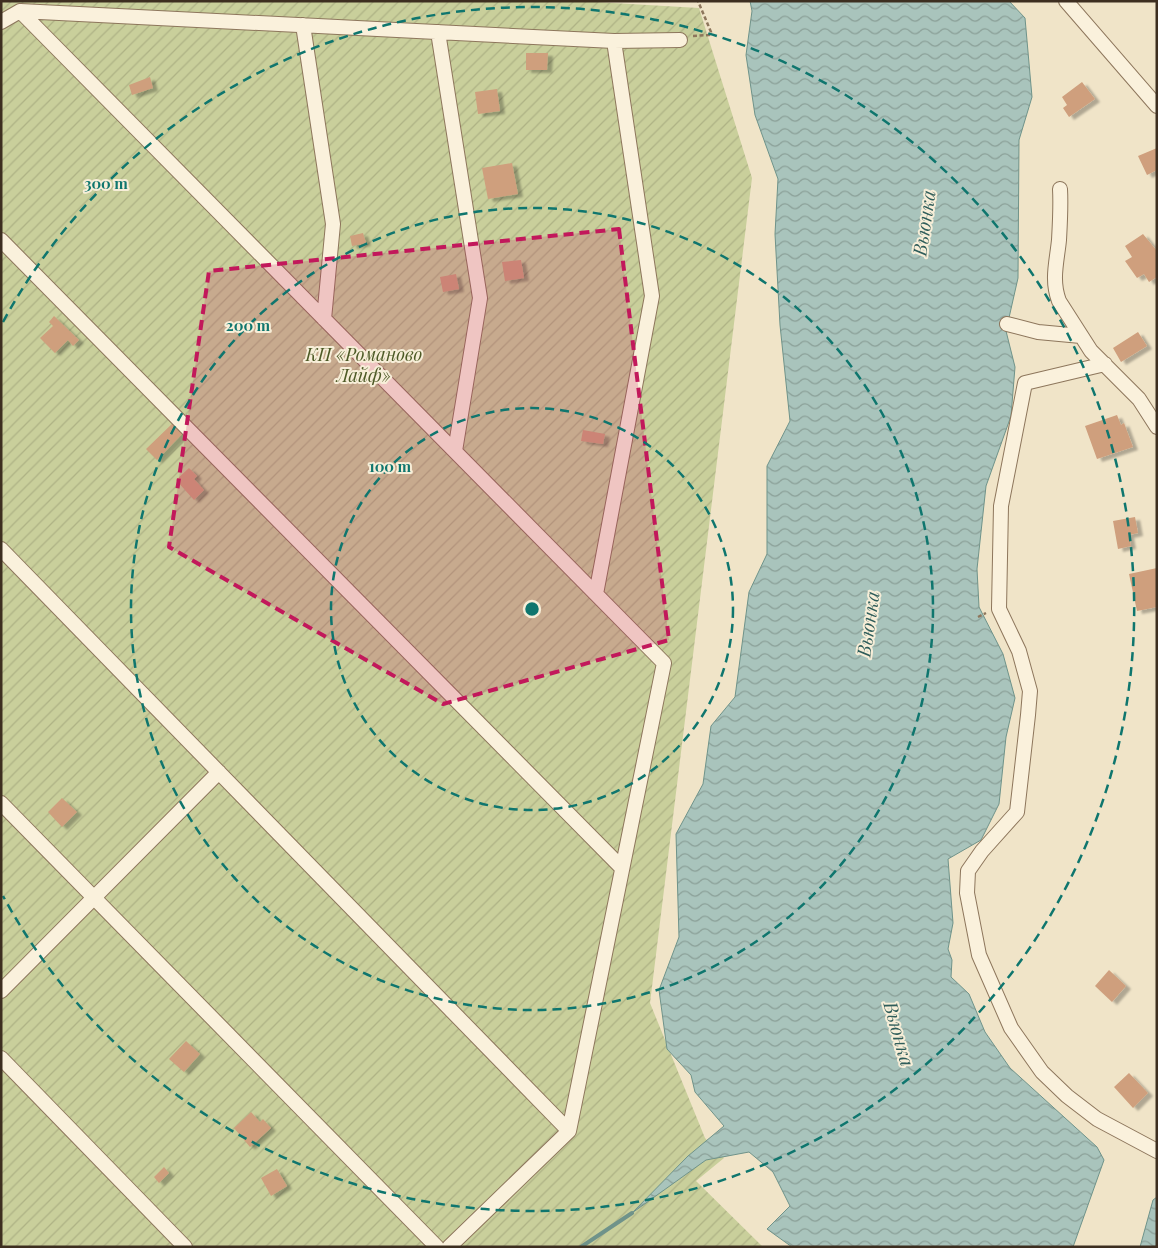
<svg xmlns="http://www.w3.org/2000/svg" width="1158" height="1248" font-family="'Playfair Display',serif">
<defs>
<pattern id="garden-furrows" width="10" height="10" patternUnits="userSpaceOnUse" patternTransform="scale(1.25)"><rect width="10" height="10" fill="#c9cf9b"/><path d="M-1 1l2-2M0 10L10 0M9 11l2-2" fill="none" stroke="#aeb285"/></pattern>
<pattern id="water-waves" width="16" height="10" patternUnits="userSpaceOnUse" patternTransform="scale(1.25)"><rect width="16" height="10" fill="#a9c4bc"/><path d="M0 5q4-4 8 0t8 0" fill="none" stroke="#8ba098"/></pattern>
<filter id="shadow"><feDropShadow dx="5" dy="3" stdDeviation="1" flood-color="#0004"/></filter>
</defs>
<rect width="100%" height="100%" fill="#f0e4c8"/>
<path fill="url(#garden-furrows)" d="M1 1H579L699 8 752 178 650 1003 705 1138 724 1158 696 1181 763 1247H1Z"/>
<path fill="url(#water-waves)" stroke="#6f938a" d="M750 1H1009L1025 18 1032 97 1019 140 1018 278 1006 331 1015 367 1011 416 986 486 977 569 979 607 1003 654 1015 698 1006 737 999 804 981 840 948 859 953 923 948 949 952 960 951 977 969 994 985 1032 1010 1068 1097 1147 1104 1160 1073 1247H792L767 1229 790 1206 773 1172 749 1152 706 1160 632 1213 688 1156 724 1126 695 1092 691 1075 667 1049 659 990 679 937 676 834 703 784 711 726 735 697 749 592 767 554V466L790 421 780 325 775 234 778 179 755 115 746 55 752 11Z
M1157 1197V1247H1140L1153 1200Z"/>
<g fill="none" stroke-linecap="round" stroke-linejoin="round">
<path stroke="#6f938a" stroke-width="4" d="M581 1247 632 1213"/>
</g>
<path fill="#cf9f7d" filter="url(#shadow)" d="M526 53H548L547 70H526Z
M150 77 153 88 132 95 129 85Z
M1082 82 1095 99 1069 117 1063 108 1067 105 1062 97Z
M497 89 500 111 478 114 475 92Z
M1157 148V170L1147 175 1138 156Z
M512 163 518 194 488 199 482 168Z
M363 233 366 243 352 246 350 236Z
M1143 234 1157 251V277L1149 282 1144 274 1137 278 1125 261 1132 257 1125 246Z
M521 260 524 278 505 281 502 262Z
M456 274 459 289 443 292 440 277Z
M54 316 79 340 73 346 68 340 55 353 40 338 53 326 49 322Z
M1138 332 1147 346 1121 362 1113 348Z
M1117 415 1121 425 1124 423 1133 447 1097 459 1085 426Z
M174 422 184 432 157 460 146 449Z
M583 430 605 434 603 444 581 441Z
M189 468 197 476 194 479 204 490 194 500 176 480Z
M1135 517 1138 533 1129 535 1131 546 1118 549 1113 521Z
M1157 568V607L1137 611 1129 574Z
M62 798 77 812 62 827 48 812Z
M1109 970 1126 986 1112 1002 1095 986Z
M186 1041 200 1054 184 1072 169 1059Z
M1129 1073 1148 1093 1133 1108 1114 1087Z
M251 1112 260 1122 263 1119 271 1128 250 1147 234 1128Z
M164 1167 169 1173 159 1183 154 1177Z
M277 1169 287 1186 271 1196 261 1178Z"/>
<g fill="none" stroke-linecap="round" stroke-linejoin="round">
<g stroke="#8d765c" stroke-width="16">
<path id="minor" d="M1066 1 1157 106
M1 22 20 11
M303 25 333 224 324 319
M438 32 480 298 455 451
M1060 189C1061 206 1060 222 1059 240 1057 261 1051 280 1059 301L1091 351 1139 399 1157 427
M1 240 622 868
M1007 324 1038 332 1081 336
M1105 364 1025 383 1001 506 999 609 1019 651 1030 691 1028 715 1017 812 982 851 968 871 967 893 979 955 1011 1028 1042 1072 1067 1096 1097 1119 1157 1151
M1 549 569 1131 449 1247
M596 594 652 296 614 41
M1 803 437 1247
M1 991 219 772
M1 1058 185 1247
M569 1131 664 663 20 11 614 41 680 40"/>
</g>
<path stroke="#8d765c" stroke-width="2.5" stroke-dasharray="4 2.5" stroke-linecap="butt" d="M693 36 709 35 711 32 698 1
M978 617 986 613"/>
<use href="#minor" stroke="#faf1dc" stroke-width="14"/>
</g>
<path fill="#c2185b" fill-opacity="0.2" stroke="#c2185b" stroke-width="4" stroke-dasharray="10 6" stroke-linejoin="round" d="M619 229 669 640 443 704 169 547 209 271Z"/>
<g fill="none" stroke="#0f766e" stroke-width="2.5" stroke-dasharray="9 6">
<circle cx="532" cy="609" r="201"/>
<circle cx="532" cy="609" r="401"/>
<path d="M3 322A602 602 0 1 1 3 896"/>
</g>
<g text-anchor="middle" stroke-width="4" stroke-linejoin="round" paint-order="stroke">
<g font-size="18" font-style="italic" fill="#4d5a26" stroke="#f7eed8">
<text x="364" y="361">КП «Романово<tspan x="364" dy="21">Лайф»</tspan></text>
</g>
<g font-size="19" font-style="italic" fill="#2f5d5a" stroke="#f7eed8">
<text transform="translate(924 223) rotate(-82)" y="7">Вьюнка</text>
<text transform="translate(868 624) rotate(-82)" y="7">Вьюнка</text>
<text transform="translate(899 1034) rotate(74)" y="7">Вьюнка</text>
</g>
</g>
<circle cx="532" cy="609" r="8" fill="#0f766e" stroke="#f7eed8" stroke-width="2.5"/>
<g font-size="15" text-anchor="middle" font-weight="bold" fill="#0f766e" stroke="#f7eed8" stroke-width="4" stroke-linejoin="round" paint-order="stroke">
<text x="106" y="189">300 m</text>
<text x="248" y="331">200 m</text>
<text x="390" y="472">100 m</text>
</g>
<rect width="1158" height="1248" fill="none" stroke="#3d2e20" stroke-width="5"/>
</svg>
